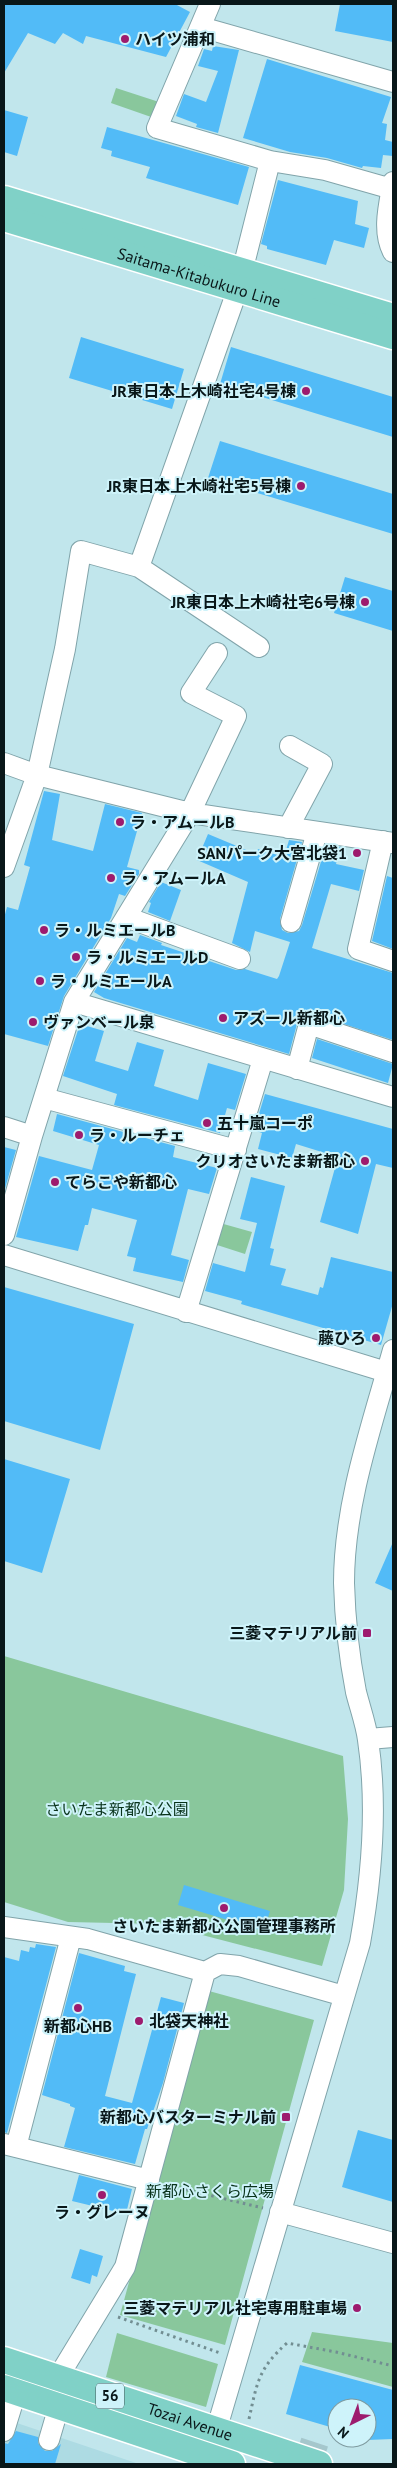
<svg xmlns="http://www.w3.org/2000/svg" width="397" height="2468" font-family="'PT Sans','Noto Sans JP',sans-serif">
<rect width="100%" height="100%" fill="#c1e6ec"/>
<path fill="#addbe3" d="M8 2420 139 2464H4V2423Z"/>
<path fill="#89c79c" d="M116 88 159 102 154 118 111 103Z
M220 1223 252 1232 245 1254 214 1244Z
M4 1656 343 1756 348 1819 344 1890 322 1966 160 1924 68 1922 4 1902Z
M209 1991 314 2020 225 2345 120 2315Z
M312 2332 393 2343V2387L302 2362Z
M117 2333 218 2364 206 2407 106 2377Z"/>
<path fill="#52bbf7" d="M4 4H175L190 12 166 57 86 36 83 44 63 33 55 44 28 33 4 73Z
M340 4H393V42L335 31Z
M213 46 239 50 218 133 196 127 197 124 176 116 184 94 206 102 218 71 198 66 204 49 212 51Z
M267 59 391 97 382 123 387 124 385 140 393 142V156L383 155 381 168 363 166 362 168 327 158 290 152 243 138Z
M4 110 28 117 17 156 4 152Z
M107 127 249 167 238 205 146 178 150 167 111 156 112 151 101 148Z
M278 180 358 201 355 224 369 228 364 248 334 240 326 265 267 249V246L261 244Z
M81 337 184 369 172 409 69 378Z
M231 347 393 397V437L220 384Z
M220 441 393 494V534L208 478Z
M345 577 393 591V631L334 613Z
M44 791 60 794 52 840 93 851 105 804 142 813 127 867 139 870V874L125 896 119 894 111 918 64 996 48 1046 4 1034V918L7 907 18 910 30 867 24 865Z
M208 834 256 854 258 849 284 857 289 840 302 842 280 919 282 930 288 933 299 931 302 925 326 845 341 847 336 864 364 870 359 891 331 884 312 948 393 973V1040L307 1012 298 1020 289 1054 104 998 94 992 127 938 137 942 140 935 162 943 161 945 236 970 245 969 277 979 279 976 290 942 255 931 250 952 232 943 248 882 197 860Z
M387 876 393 878V949L372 941Z
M161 882 181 890 170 921 148 912 151 903 149 902Z
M80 1024 104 1031 95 1061 128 1071 137 1042 164 1050 154 1086 198 1100 208 1063 246 1074 235 1110 227 1108 220 1133 114 1105 117 1094 63 1076Z
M317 1039 393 1064 388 1083 312 1058Z
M265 1094 393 1129V1168L376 1164 358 1234 320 1222 338 1157 296 1144 292 1158 258 1149 262 1133 254 1130Z
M57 1114 175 1146 173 1157 217 1168 209 1194 188 1189 171 1255 189 1260 183 1282 133 1271 136 1258 127 1256 137 1220 92 1208 88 1225H85L78 1251 16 1237 39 1156 92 1170 99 1145 53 1131Z
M4 1147 16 1150 4 1192Z
M251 1177 285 1186 270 1248 274 1249 270 1265 286 1269 281 1285 318 1295 320 1287 323 1288 331 1257 393 1272V1303L381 1345 241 1304 242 1301 205 1291 213 1263 245 1272 257 1223 240 1219Z
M4 1287 134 1324 100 1450 4 1421Z
M4 1459 70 1479 42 1573 4 1561Z
M393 1542V1591L375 1583Z
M184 1885 270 1911 264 1931 178 1905Z
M36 1944 56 1947 7 2133 4 2132V1957L19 1961 21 1950 29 1952 30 1947 35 1948Z
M79 1953 125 1966 124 1971 136 1974 105 2096 132 2103 161 1997 184 2003 163 2083 147 2129H145L135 2164 64 2147 75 2108 70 2106V2104L42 2095Z
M358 2130 393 2140V2202L342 2187Z
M79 2175 132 2189 126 2214 72 2201Z
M80 2249 103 2256 97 2277 92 2275 90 2284 71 2278Z
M300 2365 393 2390V2439L367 2440V2408H337V2429L286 2414Z
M16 2431 38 2437V2443L45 2451H52L61 2444 55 2464H4V2443L8 2444Z"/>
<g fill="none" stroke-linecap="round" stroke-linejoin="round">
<path stroke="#a5c7cc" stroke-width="28" stroke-dasharray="28 14" stroke-linecap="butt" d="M297 2451 336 2464"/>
<g stroke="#81a4aa" stroke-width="22">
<path id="minor" d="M210 4 157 128 270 161 325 170 392 189
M201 27 393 82
M393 182C389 205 382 231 393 252
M242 272 270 161
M139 567 237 291
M4 763 37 775 190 813 393 843
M288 828 322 764 290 746
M383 841 358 949 393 961
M4 867 37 775 65 649 81 551 139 567 259 647
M126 917 240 959
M291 922 317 832
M74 1002 393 1097
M297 1069 309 1024 393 1052
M44 1098 236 1150
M4 1127 32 1136
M4 1235 32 1136 74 1002 190 813 236 716 191 693 217 653
M4 1255 393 1374
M186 1312 263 1059
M368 1739 393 1737
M4 1927 88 1939 205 1972 220 1964 239 1966 344 1996
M4 2144 149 2180
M16 2147 71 1937
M280 2212 393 2243
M57 2379 125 2267 205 1972
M4 2431 16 2392
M49 2440 59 2406
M219 2464 216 2431 360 1943C372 1876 378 1807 368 1740 366 1724 360 1708 356 1692 349 1656 345 1620 344 1583 344 1504 372 1425 393 1350"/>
</g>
<g stroke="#fff" stroke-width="29">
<g id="major">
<path d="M4 199 393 317"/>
<path id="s1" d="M4 218 393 336"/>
<path id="s2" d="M4 2360 319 2464"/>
<path d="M4 2388 232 2464"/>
</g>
</g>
<path stroke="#728e92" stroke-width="3" stroke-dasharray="2.5 4" stroke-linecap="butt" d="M167 2185 263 2208
M118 2317 220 2353
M249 2419C257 2383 258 2369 287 2343L336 2352 393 2366"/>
<use href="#minor" stroke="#fff" stroke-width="20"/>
<use href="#major" stroke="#80d1c7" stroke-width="26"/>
</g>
<g fill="#9d1b6e" stroke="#cef3fa" stroke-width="2">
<circle cx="125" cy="39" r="5"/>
<circle cx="306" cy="391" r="5"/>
<circle cx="301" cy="486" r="5"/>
<circle cx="365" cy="602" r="5"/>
<circle cx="120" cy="822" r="5"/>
<circle cx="357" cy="853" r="5"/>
<circle cx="111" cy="878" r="5"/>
<circle cx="44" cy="930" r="5"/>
<circle cx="76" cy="957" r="5"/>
<circle cx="40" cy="981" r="5"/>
<circle cx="223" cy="1018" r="5"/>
<circle cx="33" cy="1022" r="5"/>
<circle cx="207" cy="1123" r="5"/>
<circle cx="79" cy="1135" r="5"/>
<circle cx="365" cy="1161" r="5"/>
<circle cx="55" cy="1182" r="5"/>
<circle cx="376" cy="1338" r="5"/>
<rect x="362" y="1628" width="10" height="10" rx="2.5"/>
<circle cx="224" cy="1908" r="5"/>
<circle cx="78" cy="2008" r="5"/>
<circle cx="139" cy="2021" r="5"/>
<rect x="281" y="2112" width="10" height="10" rx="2.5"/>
<circle cx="102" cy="2195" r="5"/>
<circle cx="357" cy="2308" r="5"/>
</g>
<g text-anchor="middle" stroke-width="4" stroke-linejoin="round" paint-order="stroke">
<rect fill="#cef3fa" stroke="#44595c" stroke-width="1" x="96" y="2383.5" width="28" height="25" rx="4"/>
<g font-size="15" font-weight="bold" fill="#091719">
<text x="110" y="2401">56</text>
</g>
<g font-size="16" font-weight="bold" fill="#091719" stroke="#cef3fa" text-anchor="start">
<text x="135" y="45">ハイツ浦和</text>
<text x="296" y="397" text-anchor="end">JR東日本上木崎社宅4号棟</text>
<text x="291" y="492" text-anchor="end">JR東日本上木崎社宅5号棟</text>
<text x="355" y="608" text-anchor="end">JR東日本上木崎社宅6号棟</text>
<text x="130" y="828">ラ・アムールB</text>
<text x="347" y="859" text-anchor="end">SANパーク大宮北袋1</text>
<text x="121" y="884">ラ・アムールA</text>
<text x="54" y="936">ラ・ルミエールB</text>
<text x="86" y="963">ラ・ルミエールD</text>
<text x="50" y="987">ラ・ルミエールA</text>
<text x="233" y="1024">アズール新都心</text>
<text x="43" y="1028">ヴァンベール泉</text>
<text x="217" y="1129">五十嵐コーポ</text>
<text x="89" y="1141">ラ・ルーチェ</text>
<text x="355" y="1167" text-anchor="end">クリオさいたま新都心</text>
<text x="65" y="1188">てらこや新都心</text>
<text x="366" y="1344" text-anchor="end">藤ひろ</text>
<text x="357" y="1639" text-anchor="end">三菱マテリアル前</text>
<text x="224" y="1932" text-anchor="middle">さいたま新都心公園管理事務所</text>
<text x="149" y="2027">北袋天神社</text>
<text x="78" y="2032" text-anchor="middle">新都心HB</text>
<text x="276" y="2123" text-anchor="end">新都心バスターミナル前</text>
<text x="102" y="2218" text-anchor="middle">ラ・グレーヌ</text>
<text x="347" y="2314" text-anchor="end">三菱マテリアル社宅専用駐車場</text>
</g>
<g font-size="16" fill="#091719" stroke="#cef3fa">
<text dy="6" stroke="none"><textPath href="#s1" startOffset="204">Saitama-Kitabukuro Line</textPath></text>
<text dy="6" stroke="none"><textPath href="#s2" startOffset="196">Tozai Avenue</textPath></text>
</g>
<g font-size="16" fill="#09331b" stroke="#cef3fa">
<text x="117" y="1815">さいたま新都心公園</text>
<text x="210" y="2197">新都心さくら広場</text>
</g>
</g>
<rect width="397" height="2468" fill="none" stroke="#091719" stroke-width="10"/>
<g transform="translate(352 2423) rotate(222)"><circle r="24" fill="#cef3fa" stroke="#7f9ba0"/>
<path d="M0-4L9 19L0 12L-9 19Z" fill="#9d1b6e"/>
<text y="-8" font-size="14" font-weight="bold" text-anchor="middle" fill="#091719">N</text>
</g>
</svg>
